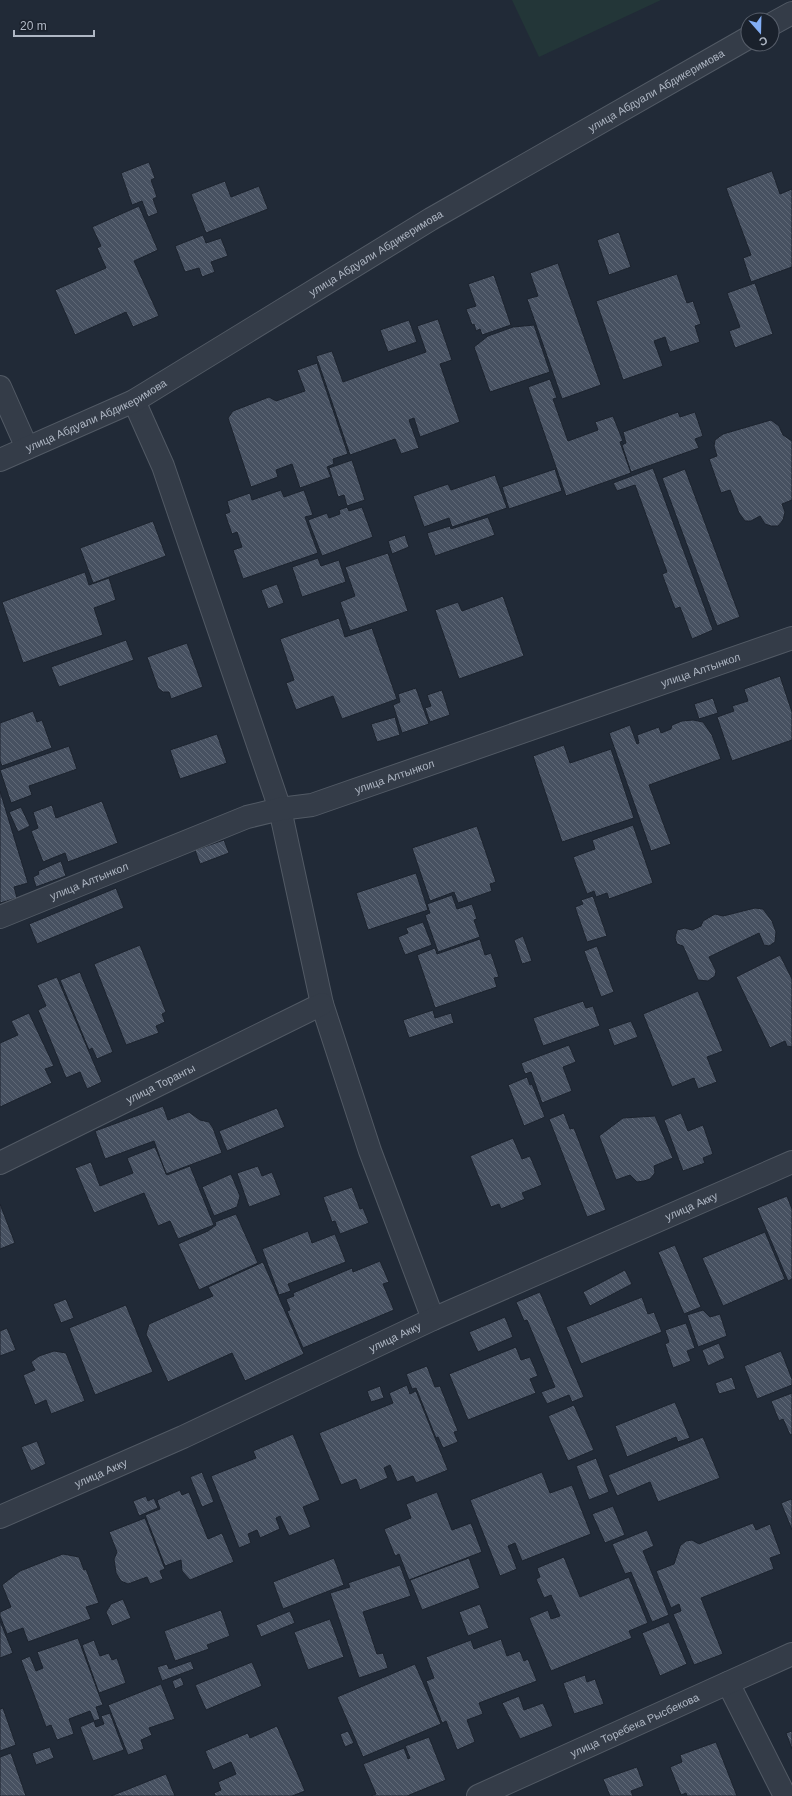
<svg xmlns="http://www.w3.org/2000/svg" width="792" height="1796" font-family="Helvetica,sans-serif">
<defs>
<pattern id="building-back-hatch" width="6" height="6" patternUnits="userSpaceOnUse"><rect width="6" height="6" fill="#475161"/><path d="M-1 5l2 2M0 0l6 6M5-1l2 2" fill="none" stroke="#5f6876"/></pattern>
</defs>
<rect width="100%" height="100%" fill="#212a37"/>
<path fill="#233638" d="M512 0H661L539 57Z"/>
<path fill="url(#building-back-hatch)" stroke="#1c232e" d="M149 162 155 178 151 180 157 197 153 199 158 213 148 217 142 201 132 205 121 173Z
M772 171 780 194 792 189V267L751 282 743 258 751 255 726 188Z
M225 181 231 197 259 186 268 209 206 233 191 194Z
M139 206 158 250 134 261 159 316 133 327 126 312 75 335 55 290 106 268 97 248 101 246 92 227Z
M619 232 631 267 609 275 597 240Z
M203 235 206 243 221 238 228 256 211 262 215 272 202 277 199 268 185 272 175 246Z
M558 263 601 385 562 399 527 299 538 296 530 273Z
M677 274 687 303 693 301 701 324 695 326 700 342 670 352 665 337 654 341 663 366 623 380 596 301Z
M494 275 511 325 482 335 480 329 476 331 474 324 472 325 466 309 476 306 468 284Z
M755 283 773 334 735 348 729 331 740 327 727 293Z
M438 319 452 360 440 364 460 422 420 437 414 418 409 420 419 448 401 454 395 439 350 455 316 356 332 351 343 382 426 352 417 326Z
M409 320 417 342 388 352 380 330Z
M534 325 550 372 490 392 474 347 488 336 513 327Z
M317 363 348 454 333 459 334 464 327 467 331 477 300 488 292 464 276 470 278 477 251 487 228 418 233 411 269 397 276 401 305 391 297 370Z
M550 379 557 398 553 399 568 441 598 430 595 422 613 416 623 441 620 442 631 473 566 496 528 387Z
M678 412 680 417 695 412 703 436 695 439 699 448 631 472 622 445 626 443 623 432Z
M771 420 779 426 783 435 792 441V500L782 504 785 512 783 520 778 526H771L765 524 760 516 751 521H745L739 513 730 490 721 493 709 459 717 456 714 446 715 440 723 434Z
M352 460 365 500 347 506 344 495 338 497 329 468Z
M653 468 713 630 692 639 680 607 675 609 662 574 667 572 635 485 617 491 613 483Z
M555 469 562 491 509 509 502 487Z
M685 469 740 617 717 626 662 478Z
M495 475 507 508 452 527 449 518 424 527 413 496 448 484 451 490Z
M281 490 284 497 304 490 313 515 305 517 318 553 243 579 233 550 242 547 237 532 232 534 225 514 230 512 227 501 250 493 252 500Z
M347 507 349 511 362 507 373 537 322 556 308 520 327 513 329 518 340 514 339 510Z
M488 517 495 535 435 556 427 533 450 526 451 529Z
M153 521 166 556 93 583 80 548Z
M405 535 409 547 392 554 388 541Z
M388 553 408 611 350 631 340 602 355 596 345 567Z
M318 558 321 566 339 560 346 582 302 597 292 567Z
M85 572 89 585 109 578 116 600 94 608 103 635 23 663 2 602Z
M277 584 284 603 268 609 261 590Z
M503 596 524 656 459 679 435 610 458 602 462 611Z
M339 618 345 637 372 628 397 699 342 719 333 696 296 710 286 683 294 680 280 639Z
M126 640 134 660 59 687 51 667Z
M187 643 203 687 171 699 169 692H163L158 688 147 657Z
M780 676 792 712V740L732 761 717 717 734 711 732 706 748 701 744 689Z
M416 688 429 724 402 733 393 705 400 702 398 694Z
M442 690 450 715 430 722 425 708 431 706 427 695Z
M713 698 718 713 699 719 694 704Z
M33 711 37 722 42 720 52 748 2 766 0 761V723Z
M395 717 400 735 377 742 371 724Z
M693 720 703 722 712 735 721 759 649 785 671 844 651 851 609 733 630 725 637 744 639 743 637 735 659 727 661 733 671 729 672 725 682 721Z
M217 734 227 763 180 779 170 750Z
M564 745 570 763 611 749 634 818 562 842 533 756Z
M69 746 77 769 29 786 32 795 11 803 0 770Z
M0 791 28 883 14 887 17 898 0 903Z
M102 801 118 843 68 862 65 853 43 862 31 831 38 828 33 812 52 805 56 818Z
M21 807 30 826 18 832 9 812Z
M633 825 653 883 609 899 607 893 596 897 594 891 587 894 573 857 595 849 592 840Z
M477 826 496 882 490 884 492 891 458 903 454 892 430 901 412 848Z
M224 840 229 853 200 864 195 850Z
M61 861 66 876 36 887 33 877 39 874 38 871Z
M416 873 428 910 368 930 356 893Z
M116 888 124 908 37 944 29 924Z
M452 895 457 909 472 904 477 919 474 920 480 937 438 952 425 915 430 913 427 904Z
M593 896 607 936 587 942 575 907 583 904 581 900Z
M755 908 763 909 772 921 776 932 775 942 769 946 764 945 759 933 709 957 716 971 715 976 708 981 698 980 683 946 677 944 675 938 677 930 685 928 692 930 701 926 703 921 715 914 723 916Z
M423 922 432 945 405 955 398 937 408 933 406 928Z
M523 936 532 961 522 964 514 940Z
M480 939 485 955 491 953 499 977 494 978 497 987 435 1008 417 955 435 948 437 954Z
M140 945 166 1012 162 1014 165 1022 156 1026 159 1033 126 1045 94 964Z
M597 946 614 992 601 997 584 951Z
M780 955 792 979V1047L787 1046 785 1041 770 1048 736 977Z
M80 972 113 1052 97 1059 92 1048 89 1050 60 980Z
M57 977 102 1082 87 1089 80 1072 66 1078 38 1010 46 1006 37 985Z
M698 991 723 1051 707 1057 717 1082 698 1089 694 1078 672 1087 643 1014Z
M583 1001 586 1008 593 1006 600 1026 543 1046 533 1018Z
M433 1010 435 1018 451 1013 454 1023 409 1038 403 1020Z
M29 1013 54 1066 45 1069 52 1083 0 1107V1043L18 1035 11 1021Z
M631 1021 638 1037 614 1046 608 1029Z
M569 1045 576 1062 563 1067 572 1091 542 1103 531 1072 525 1074 521 1063Z
M527 1077 530 1085 532 1084 545 1117 524 1126 508 1085Z
M163 1106 168 1120 189 1112 200 1120 209 1122 213 1128 222 1153 166 1174 154 1141 105 1159 95 1131Z
M277 1108 285 1127 227 1151 219 1131Z
M564 1113 570 1129 574 1128 606 1210 587 1217 549 1119Z
M681 1113 688 1131 703 1125 713 1154 703 1158 705 1163 683 1171 664 1120Z
M655 1116 673 1158 654 1166 655 1173 650 1179 644 1181 637 1182 630 1175 616 1180 599 1136 623 1118Z
M513 1138 522 1159 530 1156 542 1185 522 1193 525 1199 501 1209 499 1204 491 1207 470 1156Z
M155 1147 167 1175 190 1166 214 1225 178 1239 170 1221 158 1226 144 1193 94 1213 75 1168 91 1162 100 1186 133 1173 127 1158Z
M258 1166 262 1176 272 1172 281 1195 249 1207 237 1173Z
M231 1174 240 1196 237 1207 214 1216 202 1187Z
M352 1187 360 1209 363 1208 369 1223 340 1234 335 1221 332 1222 323 1197Z
M787 1196 792 1209V1279L788 1281 757 1208Z
M0 1204 15 1243 0 1249Z
M236 1214 258 1263 199 1290 178 1244 208 1231 216 1225 215 1222Z
M308 1231 312 1243 335 1234 346 1262 288 1284 291 1291 279 1295 262 1249Z
M765 1232 785 1279 723 1306 702 1258Z
M675 1245 701 1307 684 1314 658 1252Z
M380 1261 389 1282 383 1284 394 1310 303 1348 287 1311 290 1310 286 1299 294 1296 293 1293 352 1268 353 1272Z
M263 1262 304 1354 245 1381 232 1353 168 1382 146 1334 149 1324 213 1296 208 1287Z
M625 1270 632 1284 590 1306 583 1292Z
M540 1292 584 1397 572 1402 569 1395 547 1404 541 1392 555 1387 527 1320 524 1321 516 1302Z
M642 1297 648 1314 654 1312 662 1332 581 1364 566 1327Z
M66 1299 74 1318 61 1323 53 1304Z
M126 1305 153 1372 95 1395 69 1328Z
M703 1310 710 1317 720 1314 727 1336 698 1347 687 1315Z
M505 1317 513 1337 478 1352 469 1332Z
M686 1323 695 1348 687 1351 691 1361 673 1368 665 1344 669 1342 665 1330Z
M7 1328 16 1350 0 1356V1331Z
M719 1343 725 1358 708 1366 702 1350Z
M516 1347 521 1360 530 1357 538 1376 530 1379 536 1393 468 1420 449 1374Z
M54 1351 66 1353 85 1401 51 1414 46 1400 35 1405 23 1375 35 1370 31 1362 39 1356Z
M781 1351 792 1379V1385L757 1399 744 1366Z
M427 1366 435 1387 440 1386 458 1431 454 1432 458 1442 443 1448 438 1437 436 1438 416 1388 412 1389 406 1374Z
M732 1377 736 1389 719 1394 715 1383Z
M407 1385 410 1394 416 1391 448 1470 416 1483 413 1476 397 1482 390 1465 384 1468 388 1478 360 1490 356 1479 341 1485 319 1433 393 1403 389 1393Z
M380 1386 384 1398 371 1402 367 1391Z
M792 1393V1434L790 1435 783 1419 779 1421 771 1401Z
M675 1402 690 1438 678 1442 676 1437 627 1457 615 1426Z
M574 1405 594 1450 568 1461 548 1416Z
M293 1434 320 1500 303 1507 311 1527 289 1536 280 1516 276 1518 280 1529 260 1538 257 1530 248 1534 251 1543 239 1548 211 1476 256 1458 253 1451Z
M703 1437 720 1478 658 1502 650 1482 617 1496 608 1475Z
M37 1441 46 1464 31 1471 21 1447Z
M596 1458 609 1492 589 1500 576 1466Z
M202 1472 214 1502 202 1507 190 1477Z
M542 1472 550 1493 572 1485 591 1534 522 1561 515 1543 508 1546 517 1569 500 1576 470 1500Z
M180 1490 182 1495 189 1492 208 1539 222 1533 234 1562 190 1580 182 1571 181 1560 165 1566 145 1515 160 1509 157 1500Z
M437 1492 452 1530 471 1523 482 1552 409 1580 399 1554 395 1556 384 1529 411 1518 406 1504Z
M146 1496 148 1501 154 1498 158 1508 139 1516 133 1501Z
M791 1499 792 1500V1530L781 1503Z
M613 1506 625 1535 605 1543 592 1514Z
M145 1518 165 1569 160 1571 163 1579 150 1584 147 1577 128 1584 121 1581 116 1573 114 1559 117 1552 109 1532Z
M753 1523 756 1530 770 1524 781 1554 770 1558 774 1569 701 1598 723 1654 694 1665 673 1614 681 1611 679 1604 671 1608 656 1571 674 1564 680 1546 686 1541 692 1540 699 1544Z
M647 1530 654 1546 643 1551 669 1615 652 1622 631 1572 625 1574 612 1544Z
M63 1554 79 1557 84 1570 86 1569 99 1603 86 1607 91 1619 28 1642 23 1628 7 1634 0 1616V1612L11 1607 2 1585 20 1571Z
M564 1557 580 1597 629 1577 648 1623 629 1631 632 1638 551 1671 529 1618 548 1610 551 1619 560 1616 551 1595 544 1598 536 1579 540 1577 537 1568Z
M334 1558 344 1585 283 1609 273 1582Z
M469 1558 480 1588 422 1610 410 1580Z
M400 1565 411 1596 363 1612 377 1654 383 1653 388 1668 359 1678 330 1593 350 1587 348 1583Z
M123 1599 131 1618 112 1626 106 1612 111 1604Z
M480 1604 489 1628 468 1636 459 1612Z
M221 1610 230 1636 207 1645 209 1649 175 1661 164 1631Z
M290 1611 295 1623 261 1637 256 1625Z
M330 1619 344 1657 308 1670 294 1632Z
M0 1621 13 1653 0 1658Z
M669 1622 687 1664 660 1676 642 1633Z
M78 1638 103 1705 96 1707 100 1719 94 1721 90 1711 69 1719 74 1734 57 1740 51 1725 46 1727 21 1660 30 1656 36 1671 43 1668 37 1652Z
M501 1639 507 1656 520 1651 524 1661 528 1659 537 1681 479 1703 483 1714 467 1720 475 1742 457 1750 446 1721 442 1723 426 1681 434 1678 426 1657 471 1640 474 1649Z
M94 1640 100 1656 109 1653 112 1660 117 1658 126 1683 99 1693 82 1645Z
M191 1661 194 1669 162 1681 157 1667 167 1664 169 1669Z
M252 1662 262 1686 206 1710 195 1685Z
M415 1664 441 1724 363 1757 337 1697Z
M585 1675 587 1682 595 1679 604 1704 574 1714 563 1683Z
M181 1677 184 1685 175 1689 172 1681Z
M161 1684 175 1719 149 1728 152 1735 141 1740 144 1749 128 1755 108 1705Z
M519 1696 524 1710 543 1703 553 1726 520 1739 502 1703Z
M3 1708 16 1745 0 1751V1709Z
M110 1713 124 1750 93 1761 80 1727 94 1721 96 1727 104 1724 101 1716Z
M277 1726 305 1791 292 1796H215L214 1793 221 1790 218 1782 236 1774 231 1762 213 1770 205 1751 248 1733 250 1738Z
M348 1731 354 1743 345 1747 340 1734Z
M792 1731V1749L786 1733Z
M429 1737 446 1780 407 1796H371L376 1794 363 1764 404 1748 408 1759 410 1758 405 1746Z
M716 1742 737 1796H687L686 1793 681 1795 670 1767 682 1762 680 1755Z
M50 1747 54 1758 36 1765 32 1753Z
M11 1753 26 1796H0V1757Z
M637 1767 644 1786 631 1791 633 1796H610L603 1779Z
M166 1774 175 1796H111Z"/>
<g fill="none" stroke-linecap="round" stroke-linejoin="round">
<g stroke="#525a65" stroke-width="24">
<g id="minor">
<path d="M772 24 792 13"/>
<path d="M0 387 27 448"/>
<path d="M134 401 163 466 280 809 322 1004 370 1151 433 1319"/>
<path id="s1" d="M0 460 134 401 431 219 748 38"/>
<path id="s2" d="M0 917 247 817 280 809 312 805 792 638"/>
<path id="s3" d="M0 1163 322 1004"/>
<path id="s4" d="M0 1517 183 1437 433 1319 792 1162"/>
<path d="M728 1683 785 1796"/>
<path id="s5" d="M478 1796 792 1654"/>
</g>
</g>
<use href="#minor" stroke="#343c48" stroke-width="22"/>
</g>
<g text-anchor="middle" stroke-width="3" stroke-linejoin="round" paint-order="stroke">
<g font-size="11" fill="#afb7c4" stroke="#1a212c">
<text dy="4" stroke="none"><textPath href="#s1" startOffset="754">улица Абдуали Абдикеримова</textPath></text>
<text dy="4" stroke="none"><textPath href="#s1" startOffset="430">улица Абдуали Абдикеримова</textPath></text>
<text dy="4" stroke="none"><textPath href="#s1" startOffset="106">улица Абдуали Абдикеримова</textPath></text>
<text dy="4" stroke="none"><textPath href="#s2" startOffset="744">улица Алтынкол</textPath></text>
<text dy="4" stroke="none"><textPath href="#s2" startOffset="420">улица Алтынкол</textPath></text>
<text dy="4" stroke="none"><textPath href="#s2" startOffset="96">улица Алтынкол</textPath></text>
<text dy="4" stroke="none"><textPath href="#s3" startOffset="179">улица Торангы</textPath></text>
<text dy="4" stroke="none"><textPath href="#s4" startOffset="758">улица Акку</textPath></text>
<text dy="4" stroke="none"><textPath href="#s4" startOffset="434">улица Акку</textPath></text>
<text dy="4" stroke="none"><textPath href="#s4" startOffset="110">улица Акку</textPath></text>
<text dy="4" stroke="none"><textPath href="#s5" startOffset="172">улица Торебека Рысбекова</textPath></text>
</g>
</g>
<g transform="translate(760 32) rotate(160)"><circle r="19" fill="#1a212c" stroke="#565d69"/>
<path d="M0-3L7 15L0 10L-7 15Z" fill="#83aef5"/>
<text y="-6" font-size="11" font-weight="bold" text-anchor="middle" fill="#afb7c4">С</text>
</g>
<path d="M14 30v6h80v-6" fill="none" stroke="#afb7c4" stroke-width="2"/>
<text x="20" y="30" font-size="12" fill="#afb7c4" stroke="#1a212c" stroke-width="3" paint-order="stroke">20 m</text>
</svg>
